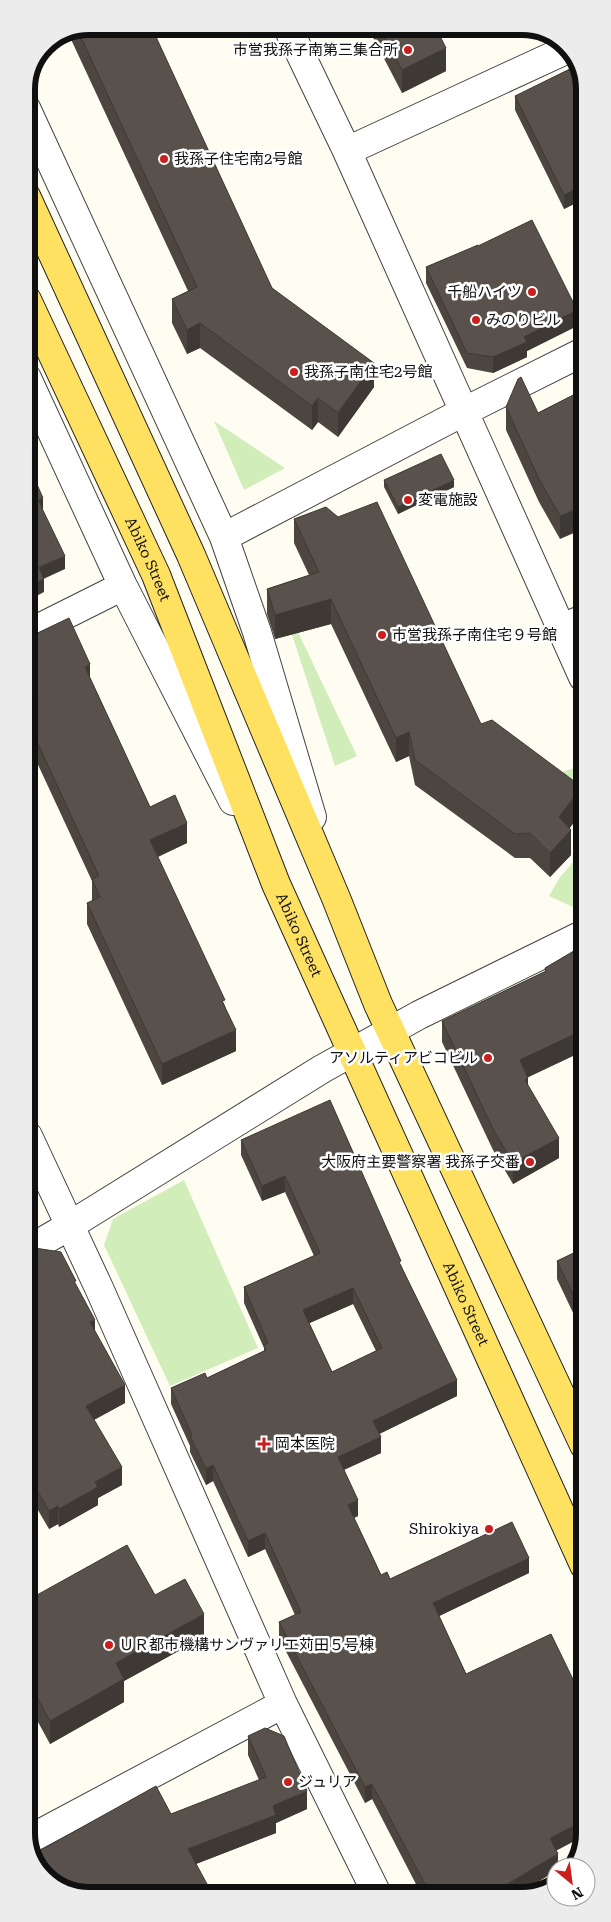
<svg xmlns="http://www.w3.org/2000/svg" width="611" height="1922" font-family="'Roboto Serif','Noto Sans JP',serif">
<rect width="100%" height="100%" fill="#fffdf2"/>
<path fill="#d1edb9" d="M214 421 285 468 244 490Z
M276 586 357 756 335 766Z
M583 765 584 799 550 776Z
M584 829V903L575 908 549 896 560 877 582 852 573 844Z
M184 1180 258 1348 170 1386 104 1245 113 1219Z"/>
<g fill="none" stroke-linecap="round" stroke-linejoin="round">
<g stroke="#434343" stroke-width="30">
<path id="street" d="M287 26 347 151 583 677
M26 108 224 537 257 632 312 817
M347 151 568 49
M27 378 123 586 233 801
M224 537 465 411 583 352
M561 629 583 619
M27 634 123 586
M28 1136 99 1288 283 1704 377 1894
M28 1250 69 1226 322 1069 419 1015 584 934
M28 1840 283 1704"/>
</g>
<g stroke="#212121" stroke-width="30">
<g id="primary">
<path d="M26 196 191 555 336 898 378 1004 584 1445"/>
<path id="s1" d="M27 300 156 575 276 884 584 1565"/>
</g>
</g>
<use href="#street" stroke="#fff" stroke-width="28"/>
<use href="#primary" stroke="#ffe162" stroke-width="28"/>
</g>
<path fill="#4d4640" fill-rule="evenodd" d="M89 26 272 288 374 387 338 437 318 422 312 430 200 348 187 354 172 323V299L188 291 69 35Z
M367 26H435L446 71 402 93Z
M583 73V208L580 201 564 209 515 110V96Z
M478 246 577 326 527 351V357L493 373 467 368 426 283V267Z
M583 390 560 539 539 502 506 430V407L538 413Z
M384 480 454 487 398 514 384 487Z
M294 519 481 724 582 811 570 828 571 855 550 877 530 858H515L415 785 409 756 396 762 331 624 275 639 267 614V589L309 575 294 543Z
M27 638 90 678 150 807 187 843 158 857 225 1006 236 1051 162 1085 87 924V903L92 901V881L27 741Z
M584 945V1061L582 1062 577 1054 528 1077V1086L559 1158 513 1184 493 1150 442 1042V1021L545 972V968Z
M241 1140 401 1265 457 1396 379 1434 381 1453 344 1470 358 1516 354 1518 381 1575 390 1579 529 1573 439 1616 466 1674 556 1850 558 1867 419 1890 372 1799 365 1803 279 1638V1622L295 1615 265 1549 248 1557 213 1481 206 1485 190 1452V1446L171 1404V1388L207 1378 264 1351V1348L244 1303V1287L314 1256 285 1192 262 1201 241 1155ZM353 1304 376 1351 332 1372 309 1323Z
M584 1146V1168L582 1165V1147Z
M28 1247 76 1285 125 1403 94 1420 122 1485 98 1498V1505L59 1527 58 1524 49 1529 28 1493Z
M584 1248V1336L557 1279V1261Z
M155 1595 204 1637 124 1681V1702L50 1744 32 1711 28 1713V1600Z
M248 1736 307 1809 276 1823V1833L196 1864 85 1896 171 1814 259 1780 248 1755Z"/>
<path fill="#3e3934" d="M446 48V71L402 93V70Z
M580 187V201L564 209V195Z
M577 310V326L527 351V357L493 373V357L524 337Z
M200 323V348L187 354V330Z
M374 363V387L338 437V413Z
M318 398V422L312 430V406Z
M454 480V487L398 514V507Z
M43 498V511L38 500Z
M583 506V529L560 539V516Z
M65 556V569L39 581V567Z
M44 579V592L27 601V587Z
M331 599V624L275 639V615Z
M90 664V685L85 667Z
M409 732V756L396 762V738Z
M582 787V811L559 842V817Z
M187 823V843L150 860V840Z
M571 830V855L550 877V853Z
M236 1030V1051L162 1085V1064Z
M577 1033V1054L520 1081V1060Z
M584 1040V1061L582 1062V1041Z
M528 1078V1099L525 1080Z
M559 1138V1158L513 1184V1163Z
M285 1176V1192L262 1201V1186Z
M29 1185V1203L28 1211V1193Z
M353 1288V1304L303 1326V1310Z
M95 1320V1338L90 1322Z
M457 1380V1396L373 1437V1421Z
M125 1385V1403L86 1424V1406Z
M381 1437V1453L338 1472V1457Z
M213 1465V1481L206 1485V1469Z
M122 1467V1485L98 1498V1505L59 1527V1509L95 1482Z
M358 1500V1516L348 1520V1505Z
M58 1506V1524L49 1529V1511Z
M265 1533V1549L248 1557V1541Z
M529 1558V1573L433 1619V1603Z
M204 1614V1637L124 1681V1702L50 1744V1721L116 1663Z
M32 1688V1711L28 1713V1690Z
M372 1784V1799L365 1803V1787Z
M307 1791V1809L276 1823V1833L188 1867V1849L273 1806Z
M585 1820V1833L584 1836 550 1854V1838Z
M558 1854V1867H556V1871L518 1894H490Z"/>
<path fill="#59514b" stroke="#3e3934" fill-rule="evenodd" d="M89 26H151L272 288 374 363 338 413 318 398 312 406 200 323 187 330 172 299 197 287 78 31Z
M379 26H435L446 48 402 70Z
M578 65 583 73V194L580 187 564 195 515 96Z
M532 220 577 310 524 337 527 342 493 357 467 353 426 267 478 245V246Z
M521 377 538 413 583 390V506L560 516 539 479 506 407 518 379Z
M441 454 454 480 398 507 384 480Z
M27 462 43 498 38 500 65 556 39 567 44 579 27 587Z
M377 502 481 724 492 720 582 787 559 817 571 830 550 853 530 833 515 834 415 760 409 732 396 738 331 599 275 615 267 589 319 572 294 519 326 507 338 517Z
M69 618 90 664 85 667 150 807 175 795 187 823 150 840 225 1000 222 1001 236 1030 162 1064 87 903 100 897 92 879 99 876 27 720V638Z
M584 945V1040L582 1041 577 1033 520 1060 528 1078 525 1080 559 1138 513 1163 493 1129 442 1021 546 971 545 968Z
M330 1100 401 1261 399 1262 457 1380 373 1421 381 1437 338 1457 358 1500 348 1505 381 1575 387 1572 390 1579 512 1522 529 1558 433 1603 466 1674 551 1634 585 1704V1820L550 1838 558 1854 490 1894H412L426 1886 372 1784 365 1787 279 1622 301 1612 265 1533 248 1541 213 1465 206 1469 190 1436 192 1435 171 1388 205 1373 207 1378 266 1350 264 1345 268 1343 244 1287 320 1253 285 1176 262 1186 241 1140ZM353 1288 382 1348 332 1372 303 1310Z
M28 1182 29 1185 28 1193Z
M28 1247 61 1252 76 1281H74L95 1320 90 1322 125 1385 86 1406 122 1467 95 1482 98 1487 59 1509 58 1506 49 1511 28 1474Z
M584 1248V1317L557 1261Z
M127 1545 155 1595 185 1579 204 1614 116 1663 124 1679 50 1721 32 1688 28 1690V1600Z
M265 1728 284 1736 307 1791 273 1806 276 1815 188 1849 213 1895 85 1896 48 1880 32 1855 156 1786 171 1814 266 1777 248 1736Z"/>
<g fill="#ca1f1e" stroke="#fff" stroke-width="2">
<circle cx="408" cy="50" r="5"/>
<circle cx="164" cy="159" r="5"/>
<circle cx="532" cy="292" r="5"/>
<circle cx="476" cy="320" r="5"/>
<circle cx="294" cy="372" r="5"/>
<circle cx="408" cy="500" r="5"/>
<circle cx="382" cy="635" r="5"/>
<circle cx="488" cy="1058" r="5"/>
<circle cx="530" cy="1162" r="5"/>
<path d="M261.5 1436.5h5v5h5v5h-5v5h-5v-5h-5v-5h5z"/>
<circle cx="489" cy="1529" r="5"/>
<circle cx="109" cy="1645" r="5"/>
<circle cx="288" cy="1782" r="5"/>
</g>
<g text-anchor="middle" stroke-width="5" stroke-linejoin="round" paint-order="stroke">
<g font-size="15" fill="#101010" stroke="#fff" text-anchor="start">
<text x="398" y="55" text-anchor="end">市営我孫子南第三集合所</text>
<text x="174" y="164">我孫子住宅南2号館</text>
<text x="522" y="297" text-anchor="end">千船ハイツ</text>
<text x="486" y="325">みのりビル</text>
<text x="304" y="377">我孫子南住宅2号館</text>
<text x="418" y="505">変電施設</text>
<text x="392" y="640">市営我孫子南住宅９号館</text>
<text x="478" y="1063" text-anchor="end">アソルティアビコビル</text>
<text x="520" y="1167" text-anchor="end">大阪府主要警察署 我孫子交番</text>
<text x="275" y="1449">岡本医院</text>
<text x="479" y="1534" text-anchor="end">Shirokiya</text>
<text x="119" y="1650">ＵＲ都市機構サンヴァリエ苅田５号棟</text>
<text x="298" y="1787">ジュリア</text>
</g>
<g font-size="15" fill="#101010" stroke="#fff">
<text dy="5" stroke="none"><textPath href="#s1" startOffset="286">Abiko Street</textPath></text>
<text dy="5" stroke="none"><textPath href="#s1" startOffset="691">Abiko Street</textPath></text>
<text dy="5" stroke="none"><textPath href="#s1" startOffset="1096">Abiko Street</textPath></text>
</g>
</g>
<path d="M0 0H611V1922H0ZM89 35H522A54 54 0 0 1 576 89V1833A54 54 0 0 1 522 1887H89A54 54 0 0 1 35 1833V89A54 54 0 0 1 89 35Z" fill="#ececec" fill-rule="evenodd"/>
<path fill="none" stroke="#101010" stroke-width="6" d="M89 35H522A54 54 0 0 1 576 89V1833A54 54 0 0 1 522 1887H89A54 54 0 0 1 35 1833V89A54 54 0 0 1 89 35Z"/>
<g transform="translate(571 1882) rotate(151)"><circle r="24" fill="#ffffff" stroke="#9f9f9f"/>
<path d="M0-4L9 19L0 12L-9 19Z" fill="#ca1f1e"/>
<text y="-8" font-size="14" font-weight="bold" text-anchor="middle" fill="#101010">N</text>
</g>
</svg>
